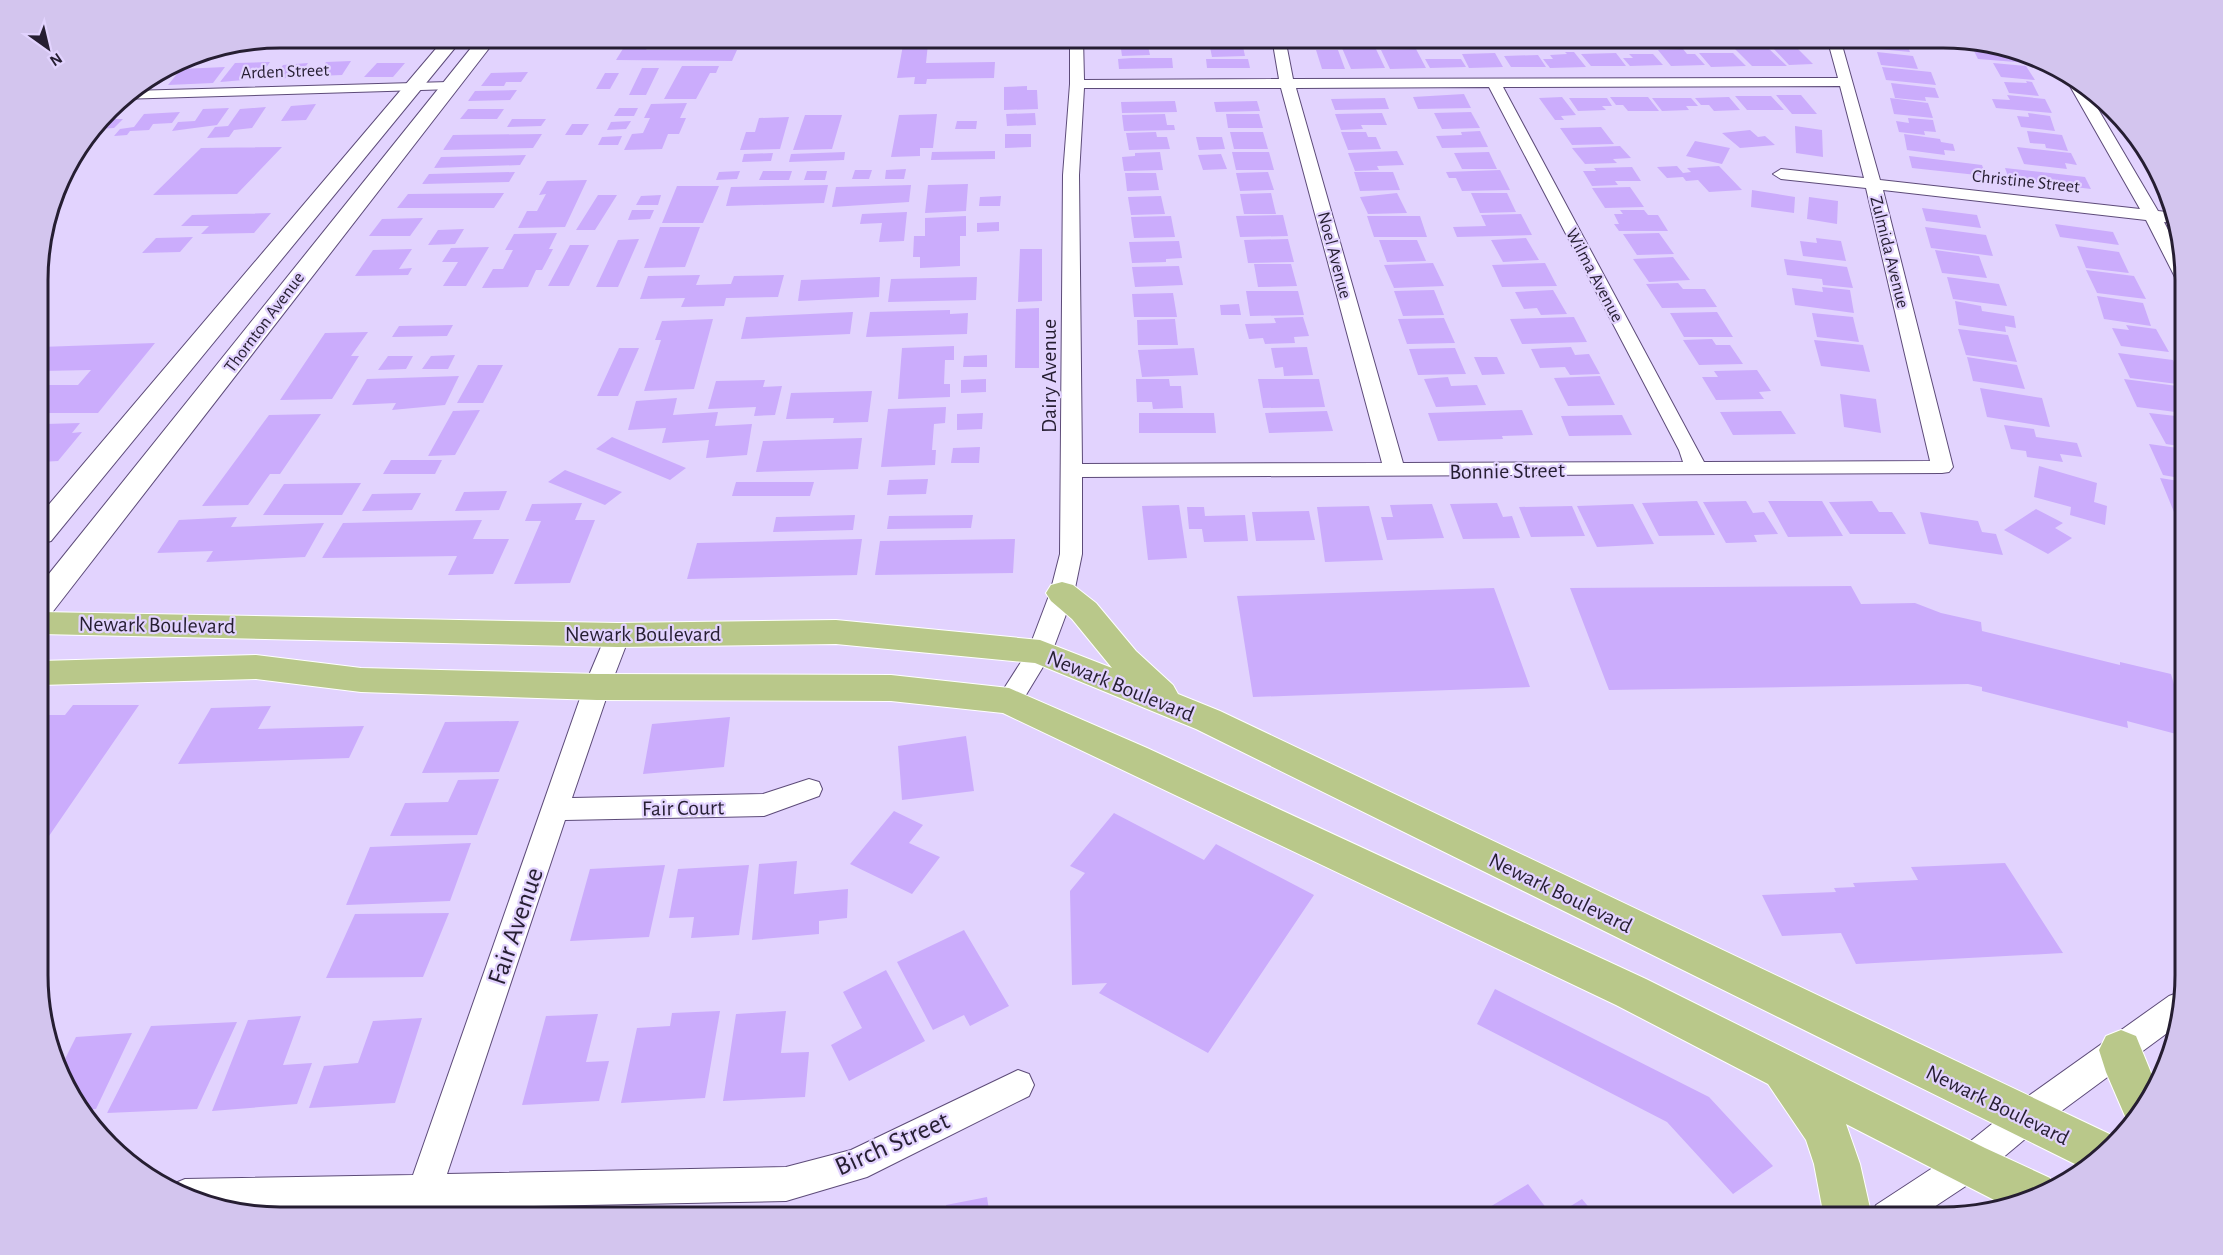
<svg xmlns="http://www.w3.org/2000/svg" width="2223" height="1255" font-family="'Alegreya Sans',sans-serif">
<rect width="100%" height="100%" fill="#e2d3fe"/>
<path fill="#cbacfc" d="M301 38H350L344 46 293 49Z
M1873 38H1894L1895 42 1906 43 1910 52 1878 49Z
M1120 42H1147L1150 55 1122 56Z
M1209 42H1242L1245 56 1212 57Z
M1977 42 2006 46 2012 48 1978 45Z
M928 44 926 63 995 62 994 78 927 79 926 84H914L915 77 897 78 903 45Z
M624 47H648L646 50H737L732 61 616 60Z
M1375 47 1385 68 1351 69 1342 48Z
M1734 48H1768L1787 66H1752Z
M1773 48H1797L1813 64 1789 65Z
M1987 48 2018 51 2022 52 2028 63 1978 59 1973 49 1988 50Z
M1416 49 1426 68 1390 69 1381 50Z
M1683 49 1687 54H1695L1705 65 1671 66 1658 50Z
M1316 50H1338L1345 69H1322Z
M1565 52H1574L1586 67 1550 68 1543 59H1553L1550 55 1567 54Z
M1877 52 1913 56 1918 69 1881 65Z
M1495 53 1503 67 1469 68 1462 54Z
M1616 53 1626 66H1591L1581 54Z
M1699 53H1733L1746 66 1711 67Z
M1629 54H1653L1663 65 1630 66 1623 58H1633Z
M1538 55 1546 67H1511L1504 56Z
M1132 58H1172L1173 68 1119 69 1118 59Z
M1206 59H1248L1250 68H1207Z
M1425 59H1461L1466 67 1430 68Z
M351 61 342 75 317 76 326 62Z
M270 62 265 69H253L244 80 220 82 235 63Z
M308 63 299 77 274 79 283 65Z
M377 63H405L393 77H364Z
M1993 63 2026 66 2035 80 2001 77Z
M682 66H719L716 73H710L696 99H664Z
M225 67 213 83 168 85 181 69Z
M1882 67 1931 72 1936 85 1886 80Z
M642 68H659L646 95H629Z
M528 72 521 82H506L504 86H481L491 73Z
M170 73 159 84 141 85 159 74Z
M605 73H619L610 89H596Z
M2026 81 2032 82 2039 96 2009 93 2004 82 2027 83Z
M1891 83 1935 88 1939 98 1925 97 1926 101 1895 98Z
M1027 86V90H1037L1038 109 1004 110V87Z
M517 90 510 100 468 101 475 91Z
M1464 94 1471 108 1418 109 1413 97Z
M1776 95H1801L1817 114H1792Z
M2007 95 2045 99 2052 113 1996 108 1992 99 2010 100Z
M1735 96H1771L1784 110H1747Z
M1562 97 1576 115 1561 116 1564 120H1555L1539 98Z
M1610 97H1648L1659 111H1628L1623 105H1616Z
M1729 97 1740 110 1714 111 1709 105H1701L1695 98Z
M1385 98 1389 109 1335 110 1331 99Z
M1569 98H1607L1612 106H1602L1606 110 1578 111Z
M1652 98H1691L1698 106H1686L1689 110 1662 111Z
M1890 98 1928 103 1933 118 1894 114Z
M1175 101 1177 112 1122 113 1121 102Z
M1257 101 1260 111 1216 112 1214 102Z
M687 103 680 118H686L679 134H668L662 149 624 150 632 134 643 133 650 118H644L651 104Z
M316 104 306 120 281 121 291 106Z
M266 107 252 128 234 130 229 137 207 138 215 127 228 126 240 109Z
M229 108 217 125 172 131 178 122 195 121 203 109Z
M619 108H638L634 116H614Z
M468 109H504L497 119H460Z
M180 112 172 123 153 124 149 130 130 131 127 135 114 136 120 129 134 127 144 114Z
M1471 112 1480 128 1442 129 1434 113Z
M1035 113 1036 125 1007 126 1006 114Z
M1382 113 1387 125H1361L1363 129 1341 130 1335 114Z
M2028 113 2050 116 2055 131 2021 127 2017 116 2029 117Z
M937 114 933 148H920V156L891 157 899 115Z
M1165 114 1167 125H1174L1175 130 1124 131 1122 115Z
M1226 114H1259L1263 128H1228Z
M107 115H119L114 119H123L114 128 96 129Z
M805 115H842L832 149 793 150Z
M789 117 780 149 740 150 746 132H755L759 118Z
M1908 118 1933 120 1936 132 1924 131 1925 135 1899 132 1896 121 1909 123Z
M512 119H546L541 126 507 127Z
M631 121 626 129 607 130 611 122Z
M957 121H977L976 129H955Z
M572 124H589L582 135H565Z
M1795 126 1822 130 1823 157 1796 153Z
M1601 127 1614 144 1572 145 1560 128Z
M1750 130 1758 137 1765 136 1775 145 1740 148 1722 133Z
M1480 131 1488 147 1442 148 1436 136 1462 135 1461 132Z
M2027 131 2062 135 2068 151 2046 148 2045 144 2030 143Z
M1156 132 1157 137H1167L1170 149 1129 150 1126 133Z
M1230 132H1263L1268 149H1234Z
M1341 132H1366L1368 137H1376L1381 149 1348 150Z
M542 134 533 148 443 150 453 135Z
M1005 134H1031V147L1005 148Z
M1904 134 1940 139 1941 142 1953 144 1955 151 1944 150 1945 155 1907 150Z
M622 136 618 145H598L602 137Z
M1196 137H1222L1225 149 1199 150Z
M1695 141 1730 148 1722 164 1686 156Z
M1620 146 1631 158 1613 159 1617 163 1585 164 1572 148Z
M282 147 237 194 153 195 201 148Z
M2017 147 2071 153 2077 165 2065 163 2067 169 2024 164Z
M995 151V159L931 160 932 152Z
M1397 151 1404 165 1377 166 1379 170 1355 171 1348 153Z
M845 152 844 160 789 162 791 154Z
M1160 152 1163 170 1124 171 1122 157 1135 156V153Z
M1232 152H1269L1274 170H1236Z
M1489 152 1497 169H1462L1454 153Z
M773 153 771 161 742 162 744 154Z
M1221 154 1227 169 1203 170 1198 155Z
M526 155 520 165 434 168 441 157Z
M1909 156 1982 165 1986 176 1912 168Z
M1677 166 1683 173 1691 172 1687 168 1719 166 1742 190 1709 192 1698 180 1686 181 1683 177 1667 178 1657 167Z
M1632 167 1641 181H1615L1618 185 1592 186 1583 171H1596L1594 168Z
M2005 168 2085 177 2091 189 2009 179Z
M906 169 904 179H885L886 170Z
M855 170H872L869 179H852Z
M1500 170 1510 190 1462 191 1456 178H1449L1446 172Z
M740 171 737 179 716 180 719 172Z
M763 171H792L789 180H759Z
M807 171H827L825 180H804Z
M515 172 509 182 422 184 429 174Z
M1268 172 1274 190 1240 191 1236 173Z
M1354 172H1393L1400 190 1360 191Z
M1125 173H1156L1159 190 1127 191Z
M587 180 565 227 518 228 527 211H537L546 194 539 195 547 181Z
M968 184 966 211 925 213 928 185Z
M828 185 824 203 726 206 731 187Z
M911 185 909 202 832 207 836 187Z
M677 186H719L703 223H662Z
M1630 187 1644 207 1605 208 1592 188Z
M1752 190 1795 197 1794 213 1751 207Z
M504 193 494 208H397L408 194Z
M1271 193 1276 214H1244L1240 194Z
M1397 193 1407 213 1368 214 1360 197Z
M1471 193H1507L1516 212 1480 213Z
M598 195H617L595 230H576Z
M661 195 658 205H636L641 196Z
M1001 196 1000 206H979L980 197Z
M1161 196 1165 214 1131 215 1128 197Z
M1809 197 1838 201 1837 224 1807 219Z
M1922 208 1977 215 1981 228 1926 221Z
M632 210H654L650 219 628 220Z
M1620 210H1644L1648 215H1658L1668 231H1619L1614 224H1619L1614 214H1623Z
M907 212 904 241 879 242 882 223 860 224 862 214Z
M271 213 254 233 201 234 209 226H181L192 215Z
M1521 214 1532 235 1457 237 1453 227 1486 226 1481 215Z
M1283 215 1288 236 1240 237 1236 216Z
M966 216V236H960V266L920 268V257H913L914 236H925V218Z
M1171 216 1175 237 1134 238 1131 217Z
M1367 216H1420L1427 237H1374Z
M423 218 410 236H369L382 219Z
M999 222V231L977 232V223Z
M2055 224 2113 232 2119 245 2060 237Z
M660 227H700L685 267 644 268Z
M1925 227 1986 235 1993 256 1931 248Z
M464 229 455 244 428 245 438 230Z
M557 233 549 249H553L542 270H536L528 287 482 288 493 269H503L513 250H505L514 234Z
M1659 233 1674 254 1637 255 1623 234Z
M193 237 180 252 142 253 156 238Z
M1526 238 1539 260 1503 262 1491 240Z
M1816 238 1841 241 1846 261 1803 256 1800 241 1817 243Z
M639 239 618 287H596L618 240Z
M1288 239 1294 262 1248 263 1244 240Z
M1379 240H1417L1426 261 1387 262Z
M1179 241 1182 258 1166 259V262L1132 263 1129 242Z
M570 245H589L569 286H548Z
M2077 246 2119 252 2129 273 2086 268Z
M489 247 466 286H443L458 262H442L451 248Z
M412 249 399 269 412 268 408 275 355 276 373 250Z
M1020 249H1042V301L1018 302Z
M1935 250 1979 256 1987 278 1942 273Z
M1673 257 1690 280 1649 282 1633 259Z
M1784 259 1847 267 1853 288 1823 285 1822 279 1787 275Z
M1433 263 1444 286 1394 288 1384 265Z
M1545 263 1557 286 1502 287 1492 265Z
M1254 264H1291L1297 286 1258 287Z
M1179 266 1183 285 1135 287 1132 267Z
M2086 270 2134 276 2146 299 2097 293Z
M700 275 696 285 731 284 734 276 784 275 778 297 726 298 724 306 681 307 685 298 640 299 648 276Z
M880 277 879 297 798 301 801 280Z
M977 277 976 300 888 302 891 279Z
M1947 277 1999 284 2007 306 1953 299Z
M1678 283 1683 289H1705L1717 307 1662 308 1646 284Z
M1822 287 1850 290 1854 313 1795 305 1792 288 1823 292Z
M1434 290 1444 315 1403 316 1394 291Z
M1553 290 1567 314 1541 315 1537 308 1524 309 1515 292Z
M1246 291H1298L1304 315 1250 316Z
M1173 293 1177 317H1134L1132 294Z
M2097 296 2143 303 2151 326 2104 319Z
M1955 301 1981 306 1982 311 2014 316 2016 328 2005 326 2006 332 1959 325Z
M1239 304 1241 315H1221L1220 305Z
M1039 308V368H1015L1016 309Z
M950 310V314L968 313 967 334 866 337 870 312Z
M853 312 850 334 741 339 746 317Z
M1717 312 1733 337H1684L1670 313Z
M1812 313 1853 317 1859 342 1817 337Z
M1303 317 1309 336 1294 337 1295 343 1265 344 1263 338 1249 339 1245 324 1276 323 1274 318Z
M1574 317 1587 342 1522 344 1510 319Z
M1444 318 1455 343 1407 344 1398 319Z
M713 319 694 389 644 391 661 340H655L662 321Z
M1175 319 1178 345H1138L1137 320Z
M453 325 447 336 392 337 399 326Z
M2126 325 2156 329 2169 352 2121 346 2112 328 2129 330Z
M1958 329 2008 335 2017 362 1966 355Z
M368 332 351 356H359L332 399 280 400 325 333Z
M1712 339 1716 345H1730L1743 364 1699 365 1683 340Z
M1814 340 1863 345 1870 372 1821 366Z
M155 343 98 413H40V385H78L91 370 42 371 40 374V347Z
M954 346V360H945L944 384H950V397L898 399 902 348Z
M1307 347 1313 375 1284 376 1283 367 1275 368 1271 348Z
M1571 347 1575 355 1589 354 1600 374 1570 375 1565 367 1540 368 1531 349Z
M619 348H639L618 396H597Z
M1194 348 1198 375 1142 377 1138 350Z
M1455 348 1466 374 1418 375 1409 349Z
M2118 353 2173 360 2185 385 2130 378Z
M455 355 448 369H422L431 356Z
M987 355V367H963L964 356Z
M388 356H413L406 369 378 370Z
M1474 357H1497L1505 374 1482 375Z
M1967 357 2017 365 2025 389 1973 381Z
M478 365H503L483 403H457Z
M1757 370 1771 391 1759 392 1764 399 1716 400 1702 377H1718L1714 371Z
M459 376 445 405 392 410 396 403 352 405 367 379Z
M1600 376 1615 405 1568 406 1554 378Z
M1448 377 1451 386 1477 385 1486 405 1436 407 1424 379Z
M986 379V392L961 393V380Z
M1136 379H1169L1170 386H1181L1183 408 1153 409 1152 402H1137Z
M1258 379H1319L1325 407 1263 408Z
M2124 379 2185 387V408H2180L2183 413 2137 407Z
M765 380 763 387 782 386 775 415 754 416 756 407 708 409 716 381Z
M1980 388 2042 398 2050 427 1987 417Z
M872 391 868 422 833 423 834 418 786 419 791 393Z
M1840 394 1876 399 1881 433 1844 427Z
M677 398 673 415 718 412 715 426 752 424 747 455 706 458 709 440 662 443 666 428 628 430 636 401Z
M946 407 945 423 934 424 932 450H936L935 465 881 467 888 409Z
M480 410 455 455 428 456 453 411Z
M1522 410 1533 435 1502 436 1503 439 1438 441 1428 413Z
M1327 411 1333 431 1269 433 1265 413Z
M1781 411 1796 434 1733 435 1720 412Z
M983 413 982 429 957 430V414Z
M1139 413H1214L1216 433H1139Z
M2149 413 2185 417V447L2166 444Z
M321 414 280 474H270L248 505 202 506 269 415Z
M1622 415 1632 435 1569 436 1561 416Z
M80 423 72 433 82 432 58 461 40 462V447L49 435 40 436V431L46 424Z
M2004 425 2034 429 2036 437 2077 443 2082 457 2060 454 2063 462 2027 457 2026 451 2011 449Z
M612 437 686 468 670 480 596 449Z
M862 438 858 469 756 472 763 441Z
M2149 444 2185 449V479L2163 475Z
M980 447 979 463H951L953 448Z
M391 460H442L435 474H383Z
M2039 466 2097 483 2094 502 2107 506 2105 525 2070 515 2071 507 2034 497Z
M565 470 622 492 605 505 548 482Z
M2160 478 2185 482V513L2174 512Z
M928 479 926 494 887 495 889 480Z
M736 482H814L810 496H732Z
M361 483 342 515H263L284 484Z
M507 491 499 510 455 511 464 492Z
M421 493 412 510 362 511 372 494Z
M1697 501 1715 535 1659 536 1642 503Z
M1746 501 1753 513 1764 512 1778 534 1754 535 1757 542 1726 543 1703 502Z
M1768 501H1822L1843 536 1788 537Z
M1872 501 1879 512H1892L1906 534H1850L1829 502Z
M582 503 575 520H595L570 583 514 584 541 521H525L532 504Z
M1497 503 1503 517 1512 516 1520 538 1463 539 1450 504Z
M1432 504 1444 538 1387 540 1381 517H1393L1390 505Z
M1633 504 1654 544 1597 547 1577 506Z
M1179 505 1187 558 1148 560 1142 506Z
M1369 506 1383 560 1325 562 1317 507Z
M1572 506 1585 536 1531 537 1519 507Z
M1187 507H1204L1205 516 1245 515 1248 541 1204 542 1202 529H1189Z
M2036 509 2063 523 2055 528 2072 538 2048 554 2004 530Z
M1309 511 1315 540 1256 541 1252 512Z
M1920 512 1978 521 1982 532 1996 534 2003 555 1929 544Z
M855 515 853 530 773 532 776 517Z
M973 515 971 528 887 529 889 516Z
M237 517 231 527 324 523 305 557 206 562 213 551 157 553 179 520Z
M482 520 473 539H509L493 574 448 575 457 556 322 558 343 523Z
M862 539 857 575 687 579 697 543Z
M1015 539 1013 573 875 575 880 541Z
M1851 586 1861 604 1915 603 1941 613 1981 622 1982 631 2120 665V662L2171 674 2180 705V735L2127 721 2128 728 1982 691V687L1968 684 1609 690 1570 588Z
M1494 588 1530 687 1253 697 1237 596Z
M73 705H139L49 836H40V715H65Z
M271 706 258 729 364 726 349 758 178 764 211 708Z
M730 717 724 767 643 774 652 724Z
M519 721 499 772 422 773 445 722Z
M966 736 974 791 902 800 898 746Z
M499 779 477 835 390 836 405 803 448 802 458 780Z
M894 811 923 825 909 843 940 857 912 894 850 864Z
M1114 813 1204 860 1216 844 1314 895 1208 1053 1099 993 1107 983 1072 985 1070 891 1085 873 1070 866Z
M471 843 450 901 346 905 370 847Z
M797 861 794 894 848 889 847 918 819 921V934L752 940 759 864Z
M2005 863 2063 953 1856 964 1841 933 1782 936 1762 895 1836 892 1834 888 1855 887 1853 883 1918 880 1911 867Z
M665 865 649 937 570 941 590 869Z
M749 865 739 935 691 938 694 917 669 918 678 869Z
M449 913 423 977 326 978 355 914Z
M964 930 1009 1006 970 1026 964 1015 933 1030 897 962Z
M886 970 925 1041 849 1081 831 1045 862 1028 843 992Z
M1495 989 1709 1097 1773 1166 1733 1194 1667 1122 1477 1024Z
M720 1011 705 1098 621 1103 637 1028 670 1026 672 1013Z
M786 1011 781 1053 809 1052 805 1097 723 1101 736 1014Z
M598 1014 586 1062 609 1061 599 1101 522 1105 546 1016Z
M301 1016 283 1065 312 1063 297 1104 212 1111 248 1020Z
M422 1018 395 1103 309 1108 324 1066 358 1063 373 1021Z
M237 1022 197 1109 107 1113 151 1026Z
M132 1033 96 1109 79 1110 62 1065 76 1037Z
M1528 1184 1553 1217H1473Z
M987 1197 990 1217H948L946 1205Z
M1582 1199 1597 1217H1553Z"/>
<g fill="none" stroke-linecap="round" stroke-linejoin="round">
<g stroke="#5d4b79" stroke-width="2">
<path id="minor" d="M1070 38H1083L1084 80 1279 79 1272 38H1285L1293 79 1838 78 1827 38H1840L1880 180 2140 209 2066 79 2070 75 2088 92 2158 211 2175 213 2177 223 2164 222 2184 261 2185 284 2179 283 2176 279 2146 220 1883 190 1953 467 1949 472 1942 473 1082 477V554L1074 593 1052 652 1018 708 1009 710 1000 708 996 701 1028 651 1050 593 1060 554 1063 175 1070 84ZM1840 86 1864 178 1781 169 1773 174 1781 179 1866 188 1930 461 1704 462 1503 87ZM1489 87 1679 450 1683 462 1403 463 1296 88ZM1084 88H1281L1382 463 1082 464 1079 175Z
M449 82 454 83 456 86 454 89 119 99 130 91Z
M618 627 627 629 630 635 610 687 572 798 763 794 809 779 819 782 822 789 819 796 764 816 565 820 447 1174 786 1167 851 1150 1018 1070 1029 1074 1034 1085 1029 1096 867 1177 786 1201 435 1208 432 1217H398L401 1209 238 1212 217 1209 170 1190 173 1184 185 1179 413 1175 584 687 606 635 609 629Z
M2180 992 2184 994 2174 1028 2037 1129 1981 1176 1919 1217H1871L1876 1205 1957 1152 2013 1107 2169 996Z"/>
</g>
<g stroke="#5d4b79" stroke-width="2">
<path id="secondary" d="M445 38H463L51 541 40 544V515Z
M479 38H497L51 614 40 617V585Z"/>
</g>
<g stroke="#fff" stroke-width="2">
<path id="primary" d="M1062 582 1073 585 1096 603 1136 651 1173 685 1178 694 1220 711 2120 1139 2115 1146 2085 1169 1196 729 1035 663 836 644 618 647 40 634V612L618 623 836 620 1040 640 1112 668 1072 619 1051 601 1046 593 1051 585Z
M256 655 361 668 597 674 891 675 1009 688 1147 748 1646 979 1985 1148 2050 1178 2054 1188 2002 1204 1846 1124 1860 1164 1872 1217H1824L1814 1164 1806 1140 1768 1084 1616 1005 1003 713 891 701 597 700 361 692 256 679 40 685V661Z
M2121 1030 2136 1036 2156 1085 2153 1096 2132 1124 2128 1123 2106 1072 2099 1050 2106 1036Z"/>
</g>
<use href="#minor" fill="#fff" fill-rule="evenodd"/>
<use href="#secondary" fill="#fff" fill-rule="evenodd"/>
<use href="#primary" fill="#b9c88a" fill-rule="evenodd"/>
</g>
<g text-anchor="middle" stroke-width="4.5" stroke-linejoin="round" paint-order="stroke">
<g font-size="18" fill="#261e32" stroke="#e2d3fe">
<text transform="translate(285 71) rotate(-2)" y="6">Arden Street</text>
<text transform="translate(2026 181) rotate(6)" y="6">Christine Street</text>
<text transform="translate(1890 252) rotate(76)" y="6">Zulmida Avenue</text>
<text transform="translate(1335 255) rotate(75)" y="6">Noel Avenue</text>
<text transform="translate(1595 275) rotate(62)" y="6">Wilma Avenue</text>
<text transform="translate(264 322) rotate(-53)" y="6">Thornton Avenue</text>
</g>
<g font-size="22" fill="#261e32" stroke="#e2d3fe">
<text transform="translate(1048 376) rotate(-90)" y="8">Dairy Avenue</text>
<text transform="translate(1507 470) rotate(-1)" y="8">Bonnie Street</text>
<text transform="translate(157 624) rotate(1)" y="8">Newark Boulevard</text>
<text x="643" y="641">Newark Boulevard</text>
<text transform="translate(1121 685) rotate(22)" y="8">Newark Boulevard</text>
<text transform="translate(683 807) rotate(-1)" y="8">Fair Court</text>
<text transform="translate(1561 892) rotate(26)" y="8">Newark Boulevard</text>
<text transform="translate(1998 1104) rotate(26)" y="8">Newark Boulevard</text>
</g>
<g font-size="27" fill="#261e32" stroke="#e2d3fe">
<text transform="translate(515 926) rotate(-71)" y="9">Fair Avenue</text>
<text transform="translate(892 1143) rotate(-24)" y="9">Birch Street</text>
</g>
</g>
<path d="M0 0H2223V1255H0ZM280 48H1943A232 232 0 0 1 2175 280V975A232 232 0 0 1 1943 1207H280A232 232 0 0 1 48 975V280A232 232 0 0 1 280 48Z" fill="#d3c5ee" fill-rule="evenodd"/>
<path fill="none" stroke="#261e32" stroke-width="3" d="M280 48H1943A232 232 0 0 1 2175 280V975A232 232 0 0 1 1943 1207H280A232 232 0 0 1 48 975V280A232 232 0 0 1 280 48Z"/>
<g transform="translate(48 48) rotate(146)" stroke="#e2d3fe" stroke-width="4.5" paint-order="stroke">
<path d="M0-4.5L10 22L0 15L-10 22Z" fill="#261e32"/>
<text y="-9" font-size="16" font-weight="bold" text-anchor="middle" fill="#261e32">N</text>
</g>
</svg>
